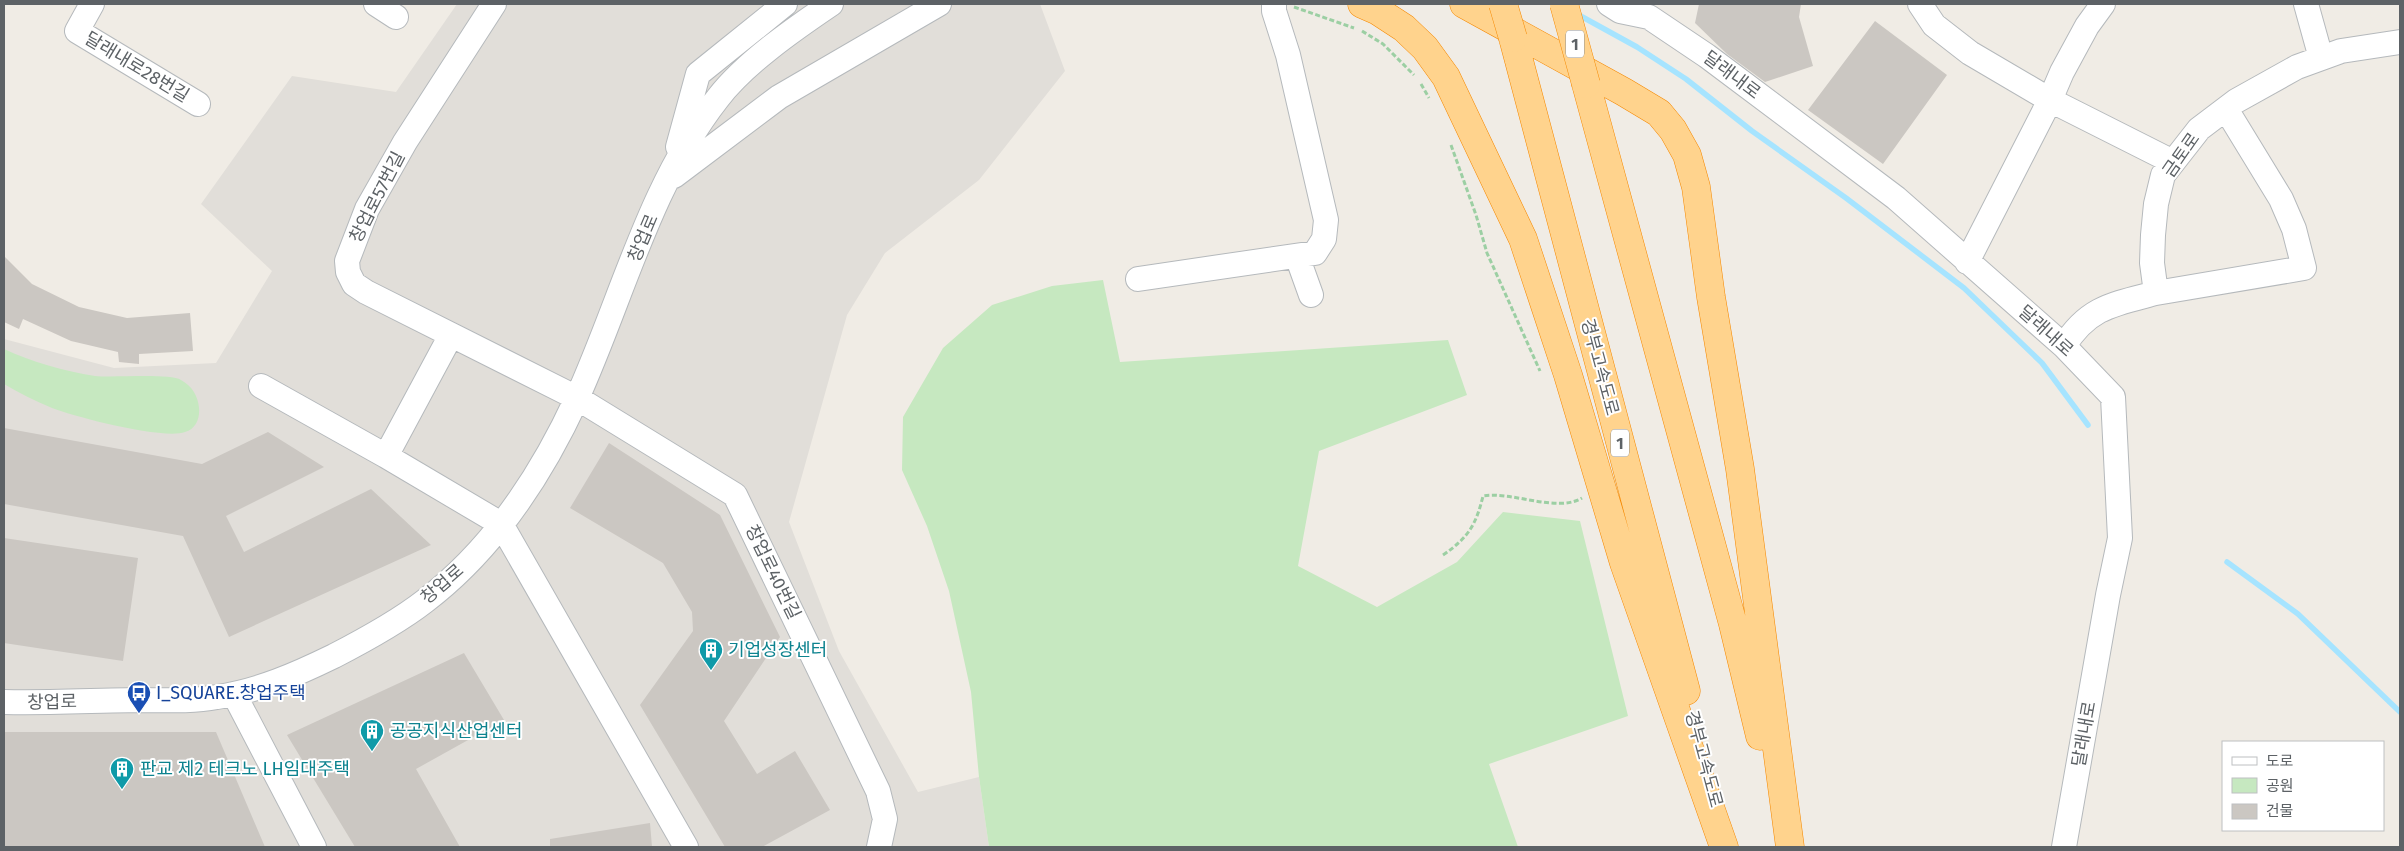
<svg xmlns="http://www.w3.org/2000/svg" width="2404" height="851" font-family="'Fira Sans','Noto Sans KR',sans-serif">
<rect width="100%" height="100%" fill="#f0ece5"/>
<path fill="#e1ded9" d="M457 4H1040L1065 71 979 180 885 253 847 315 789 522 839 651 918 792 979 777 989 847H4V339L114 368 216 363 272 271 201 204 292 76 396 92Z"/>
<path fill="#c6e8c0" d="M1103 280 1120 362 1448 340 1467 395 1319 451 1298 566 1377 607 1457 562 1503 512 1580 521 1628 716 1489 764 1518 847H989L979 777 971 692 949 591 927 526 902 470 903 417 943 348 992 305 1052 286Z
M4 349C32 362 64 371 95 376 114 378 170 373 181 380 192 386 198 396 199 408 200 418 196 429 185 432 164 440 75 417 52 408 35 401 19 393 4 384Z"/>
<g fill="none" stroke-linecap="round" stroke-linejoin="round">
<path stroke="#a6e4ff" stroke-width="5.5" d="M1577 14 1637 47 1686 79 1752 131 1846 198 1964 288 2042 363 2088 425
M2227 562 2298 614 2400 712"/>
</g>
<path fill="#cbc7c2" d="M1699 4H1801L1799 17 1813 66 1765 82 1727 54 1695 23Z
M1875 21 1947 75 1883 164 1808 110Z
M4 256 32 284 79 307 127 318 190 313 193 351 139 354V364L119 362 118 352 71 341 23 319 19 329 4 322Z
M4 428 202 464 268 432 324 467 226 516 244 552 371 489 431 545 229 637 183 536 4 504Z
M609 443 720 515 780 637 724 721 757 774 795 751 830 810 762 847H725L640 705 693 631 692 612 663 563 570 508Z
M4 538 138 558 123 661 4 643Z
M464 653 504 720 416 769 460 847H355L287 735Z
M4 732H216L265 847H4Z
M650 823 652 847H550V839Z"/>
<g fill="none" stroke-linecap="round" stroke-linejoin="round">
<g stroke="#b5b9bc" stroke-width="26">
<path id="minor" d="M92 4 77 31 198 104
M376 4 396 17
M494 4 405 142 367 209 347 261 348 272 354 284 366 292 577 398 735 495 878 791 885 819 879 847
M1609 4 1620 11 1649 17 1707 56 1896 198 2064 346 2113 397 2120 538 2108 595 2064 847
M1920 4 1934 25 1970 53 2050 100 2173 162
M2306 4 2321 58
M678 147 698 74 785 4
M674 176 779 97 939 4
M1297 256 1311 295
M1967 262 2050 100 2062 72 2087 26 2103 4
M1138 279 1315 253 1324 239 1326 220 1288 55 1274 11V4
M2156 293 2304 268 2294 229 2281 199 2226 109
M2064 346C2088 307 2114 304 2156 293L2152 263 2153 235 2156 204 2163 175 2199 129 2236 101 2297 67 2341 51 2400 42
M261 386 386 456 501 524 686 847
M386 456 451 335
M234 694 314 847
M4 702C47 703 91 701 134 700 162 700 190 702 217 697 259 691 297 674 334 656 365 640 398 622 425 601 493 549 542 474 577 398 622 299 649 186 718 98 745 63 794 29 831 4"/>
</g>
<g stroke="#f58800" stroke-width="29">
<path id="highway" d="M1362 4 1378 11 1404 28 1425 48 1446 77 1523 239 1568 375 1624 563 1724 847
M1464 4 1624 92 1659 113 1673 130 1687 155 1696 187 1711 297 1740 469 1790 847
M1513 38 1686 691
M1586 84 1733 624 1760 736"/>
</g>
<path stroke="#9ccfa3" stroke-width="3" stroke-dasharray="5 2.5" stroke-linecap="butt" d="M1294 7 1354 28
M1362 31 1383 44 1414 75
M1421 84 1429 98
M1451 145 1476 215 1487 253 1540 371
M1443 555C1468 538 1476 525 1483 496 1512 491 1557 513 1582 498"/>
<use href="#minor" stroke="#fff" stroke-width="24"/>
<use href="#highway" stroke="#ffd38d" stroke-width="28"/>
<g stroke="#f58800" stroke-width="29" stroke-linecap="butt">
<path id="highway-bridge" d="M1503 4 1513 38
M1564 4 1586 84"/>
</g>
<use href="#highway-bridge" stroke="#ffd38d" stroke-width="28"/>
</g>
<defs>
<g id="building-pin" transform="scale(1.25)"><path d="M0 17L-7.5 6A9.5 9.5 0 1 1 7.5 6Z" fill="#0f9aa8" stroke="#fff"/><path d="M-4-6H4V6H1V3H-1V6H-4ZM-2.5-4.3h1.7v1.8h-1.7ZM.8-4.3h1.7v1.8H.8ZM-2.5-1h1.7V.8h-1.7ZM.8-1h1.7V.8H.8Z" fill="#fff"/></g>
<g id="bus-pin" transform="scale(1.25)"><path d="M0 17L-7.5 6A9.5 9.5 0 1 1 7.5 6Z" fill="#1a4fb4" stroke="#fff"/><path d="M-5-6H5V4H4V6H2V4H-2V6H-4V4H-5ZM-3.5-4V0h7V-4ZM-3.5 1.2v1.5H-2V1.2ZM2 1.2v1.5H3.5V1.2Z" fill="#fff"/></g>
</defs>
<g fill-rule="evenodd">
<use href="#building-pin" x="711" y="650"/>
<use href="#bus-pin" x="139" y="693"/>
<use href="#building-pin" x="372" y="731"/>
<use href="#building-pin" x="122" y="769"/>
</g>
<g text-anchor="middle" stroke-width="4" stroke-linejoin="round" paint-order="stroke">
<g fill="#fff" stroke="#8e9194" stroke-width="1">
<rect x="1566" y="30.5" width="18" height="27" rx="4"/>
<rect x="1611" y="429.5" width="18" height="27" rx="4"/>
</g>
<g font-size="16" font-weight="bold" fill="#5d6266">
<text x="1575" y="50">1</text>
<text x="1620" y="449">1</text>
</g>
<g font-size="18" fill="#5d6266" stroke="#fff">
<text transform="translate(137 67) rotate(31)" y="6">달래내로28번길</text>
<text transform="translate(1732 75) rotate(37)" y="6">달래내로</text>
<text transform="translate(2181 155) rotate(-55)" y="6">금토로</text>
<text transform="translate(377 197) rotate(-63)" y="6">창업로57번길</text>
<text transform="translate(643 238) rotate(-67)" y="6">창업로</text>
<text transform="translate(2046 331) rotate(42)" y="6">달래내로</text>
<text transform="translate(1600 367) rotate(75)" y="6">경부고속도로</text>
<text transform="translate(773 572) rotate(64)" y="6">창업로40번길</text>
<text transform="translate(442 584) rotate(-41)" y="6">창업로</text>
<text transform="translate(52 702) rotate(-1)" y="6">창업로</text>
<text transform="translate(2084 734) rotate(-80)" y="6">달래내로</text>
<text transform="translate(1704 759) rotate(75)" y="6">경부고속도로</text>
</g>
<g font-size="18" fill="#0d838f" stroke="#fff" text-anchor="start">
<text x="728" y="656">기업성장센터</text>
<text x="390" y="737">공공지식산업센터</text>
<text x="140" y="775">판교 제2 테크노 LH임대주택</text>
</g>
<g font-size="18" fill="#164399" stroke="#fff" text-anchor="start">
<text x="156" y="699">I_SQUARE.창업주택</text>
</g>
</g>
<rect width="2404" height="851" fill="none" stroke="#5d6266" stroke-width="10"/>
<rect x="2222" y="741" width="162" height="90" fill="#ffffff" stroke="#bec0c2"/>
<rect x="2232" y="757" width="25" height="8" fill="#ffffff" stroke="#bec0c2"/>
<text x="2266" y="766" font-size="15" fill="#5d6266">도로</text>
<rect x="2232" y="778" width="25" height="15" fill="#c6e8c0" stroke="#bec0c2"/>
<text x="2266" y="791" font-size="15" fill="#5d6266">공원</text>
<rect x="2232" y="804" width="25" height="15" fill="#cbc7c2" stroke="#bec0c2"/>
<text x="2266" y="816" font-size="15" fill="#5d6266">건물</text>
</svg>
